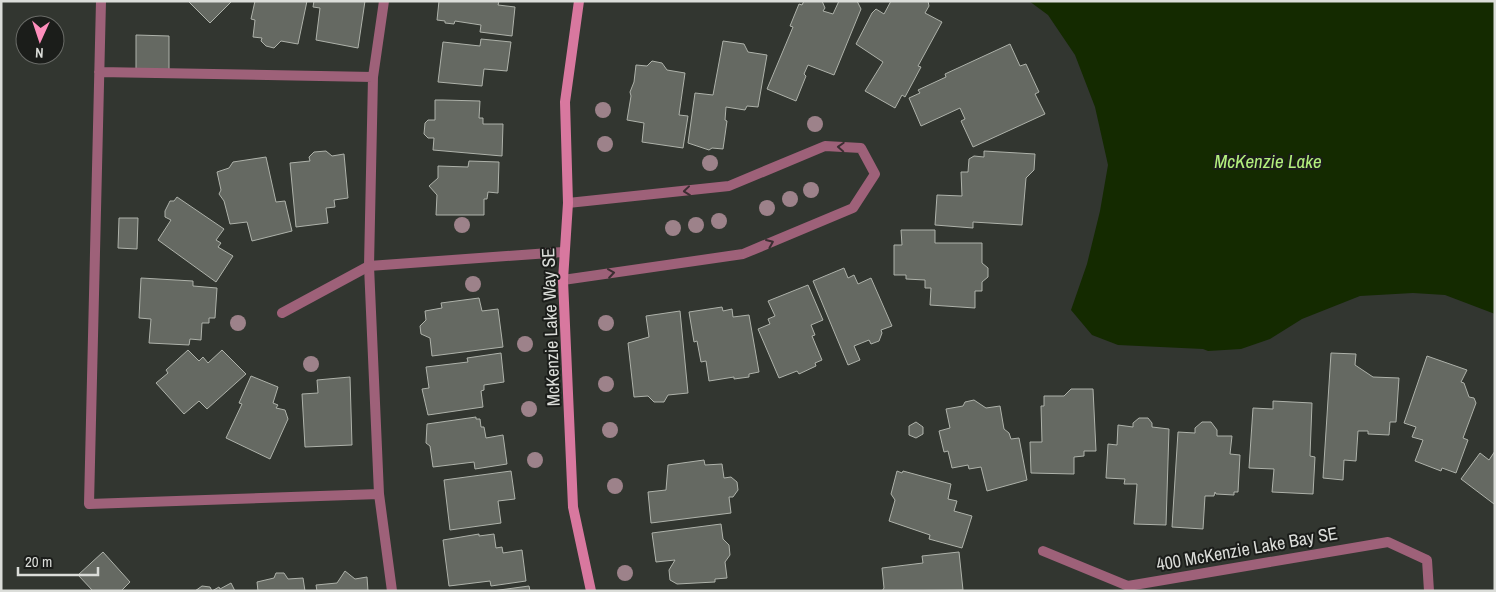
<svg xmlns="http://www.w3.org/2000/svg" width="1496" height="592" font-family="'Archivo Narrow',sans-serif">
<rect width="100%" height="100%" fill="#323630"/>
<path fill="#142a00" d="M1029 1H1495V314L1445 295 1413 293 1360 296 1302 319 1270 339 1241 349 1208 351 1203 349 1118 345 1092 335 1071 310 1087 264 1100 211 1108 165 1095 107 1075 55 1048 15Z"/>
<path fill="#656962" stroke="#aeb2aa" d="M188 1H232L210 23Z
M255 1H307L298 44 281 41 274 48 266 46 261 41 262 38 253 37 255 20 251 19Z
M314 1H365L358 48 316 40 320 8 313 7Z
M439 1H499L498 5 515 7 512 36 480 32 481 25 455 21 454 24 445 23V21L437 20Z
M804 1H822L825 8 823 11 833 14 839 1H857L861 9 834 75 808 65 804 74 806 76 796 101 767 89 793 27 790 26 799 4 802 5Z
M891 1H928L929 6 925 13 942 22 918 66 921 67 905 97 902 95 895 108 865 91 883 62 856 44 872 13 876 9 884 14Z
M136 35 169 36V72L136 71Z
M481 39 511 42 507 71 484 69 482 86 438 82 443 42 480 46Z
M723 41 744 44 748 52 767 55 758 107 747 106 745 110 726 107 725 120 727 121 723 149 712 148 709 150 688 143 695 93 713 95Z
M1010 44 1020 66 1026 64 1039 92 1035 94 1045 114 973 147 961 121 965 119 960 108 921 126 909 98 920 93 918 90 946 77 945 74Z
M652 61 662 63 667 70 685 73 679 115 688 116 683 148 642 142 644 123 627 120 631 96 630 92 634 82 636 65 647 66Z
M443 100 480 101 479 118H483V124H503L502 156 433 150 434 138H428L424 134 425 123 428 120H435V100Z
M326 151 332 156 344 154 348 198 334 200 335 207 326 208 328 223 296 227 290 163 310 161 309 157 314 152Z
M984 151 1035 154 1034 170 1026 178 1022 225 973 222V228L935 225 937 195 962 196 961 172H968L969 159 974 156 984 157Z
M266 157 276 202 285 201 292 231 252 241 247 222 230 224 224 201 219 194 221 190 217 172 229 168 233 162Z
M469 161 499 162 498 193 488 192 487 199H484V215H436L437 195 429 186 438 178V166L468 167Z
M177 197 224 229 216 240 221 243 218 247 233 256 216 282 158 240 171 220 165 217V211L170 201H174Z
M119 218H138L137 249 118 248Z
M901 230H935V243H982V263L988 268V277L982 282V291H975V308L930 305 931 288H925V280L906 279V275H894V245H902Z
M844 268 848 278 854 275 858 284 871 278 892 326 881 330 882 333 879 341 871 344 869 340 854 346 860 360 848 365 813 281Z
M141 278 193 281V286L217 288 215 318H209V323H202L201 340 190 339 189 345 149 343 151 319 139 318Z
M808 285 823 320 811 325 815 335 812 336 822 360 815 363 816 366 799 374 797 371 779 378 758 329 770 324 768 319 775 316 768 301Z
M479 298 482 311 498 309 503 347 432 356 430 338 421 334 420 326 426 320 425 311 442 308 441 303Z
M722 307 723 311 732 309 733 317 749 315 759 372 749 374V377L734 379V377L709 381 706 361 701 362 697 341 694 342 689 312Z
M680 311 688 393 668 395 664 402H654L648 396 634 397 628 343 649 337 646 316Z
M188 350 199 361 203 357 208 363 222 350 246 374 207 409 199 401 184 414 156 383 168 373 166 370Z
M501 353 504 382 484 385V390L481 391 483 407 428 415 422 389 429 388 426 367 468 362 467 358Z
M1331 353 1356 354 1355 365 1373 377 1399 378 1396 422H1390L1389 435 1368 434V431H1358L1356 461 1344 460 1343 480 1323 478Z
M1427 356 1467 370 1461 382 1464 383 1469 397 1474 398 1476 403 1463 438 1468 440 1456 473 1442 468 1441 471 1415 461 1423 440 1412 437 1416 427 1404 423Z
M251 376 278 387 273 403 278 405 276 408 285 410 288 419 270 459 226 438 242 404 239 403Z
M350 377 352 445 305 447 302 394 318 393 317 380Z
M1071 389H1093L1096 451H1084V456L1074 457V474L1031 473 1030 442H1042L1041 406H1044V396H1064Z
M974 400 986 408 1000 406 1004 429 1009 433 1011 439 1019 438 1027 480 987 491 981 467 969 469 968 465 952 468 948 451 944 452 939 431 950 428 946 409 963 406 965 402Z
M1273 401 1312 403 1310 456 1315 457 1313 494 1272 492 1274 469 1249 468 1253 408 1273 409Z
M476 417V419H480L481 427H484L486 438 503 435 507 464 475 469 474 462 433 467 430 446 426 443 427 424Z
M1139 418H1148L1152 423V427L1169 429 1166 525 1134 524 1137 484H1124L1125 479 1106 478 1108 444 1117 445 1118 425 1133 427V423Z
M916 422 923 427V434L916 438 909 435V426Z
M1202 422H1211L1217 430V436H1232L1230 454 1240 455 1238 492H1234V495L1216 494 1215 492 1214 496H1205L1203 529 1172 527 1178 432 1195 433V428Z
M1495 451V503L1494 504 1461 479 1480 453 1489 460Z
M704 460 705 465 722 464 724 478 731 477 737 482 738 490 733 497H729L731 513 651 523 648 492 666 490 668 465Z
M511 471 515 499 498 501 501 523 450 530 444 480Z
M897 471 902 473 903 471 951 484 948 499 957 501 954 511 972 516 962 548 929 539 930 535 889 521 895 500 891 494Z
M721 524 723 539 729 545 730 555 725 562 727 578 715 579V582L677 584 670 580 669 570 675 560 656 562 652 533Z
M479 534V536L494 534 496 548 502 547 503 553 522 550 526 581 491 586 490 581 449 586 443 540Z
M103 552 130 582 121 591H93L78 575Z
M959 552 963 590 882 591 884 588 882 568 923 563 922 556Z
M345 571 355 579 367 577 368 591H317L316 585 337 583Z
M276 573H284L288 579 303 578 305 591H258L257 582 274 578Z
M231 583 235 591H212L219 587 220 589Z
M202 586 210 587 212 591H195Z
M529 586 530 591H492Z"/>
<g fill="none" stroke-linecap="round" stroke-linejoin="round">
<path stroke="#9e6179" stroke-width="10" d="M101 1 89 504 379 494
M384 1 373 77 369 266 379 494 392 591
M99 72 373 77"/>
<path stroke="#9e6179" stroke-width="10" d="M563 280 743 254 853 208 875 174 861 148 825 146 729 186 568 203
M282 313 369 266 563 252
M1043 551 1128 586 1388 542 1427 560 1429 591"/>
<path stroke="#d8789f" stroke-width="10" d="M579 1 565 102 568 203 563 280 573 507 591 591"/>
</g>
<g fill="#9d828a">
<circle cx="603" cy="110" r="8"/>
<circle cx="815" cy="124" r="8"/>
<circle cx="605" cy="144" r="8"/>
<circle cx="710" cy="163" r="8"/>
<circle cx="811" cy="190" r="8"/>
<circle cx="790" cy="199" r="8"/>
<circle cx="767" cy="208" r="8"/>
<circle cx="719" cy="221" r="8"/>
<circle cx="462" cy="225" r="8"/>
<circle cx="696" cy="225" r="8"/>
<circle cx="673" cy="228" r="8"/>
<circle cx="473" cy="284" r="8"/>
<circle cx="238" cy="323" r="8"/>
<circle cx="606" cy="323" r="8"/>
<circle cx="525" cy="344" r="8"/>
<circle cx="311" cy="364" r="8"/>
<circle cx="606" cy="384" r="8"/>
<circle cx="529" cy="409" r="8"/>
<circle cx="610" cy="430" r="8"/>
<circle cx="535" cy="460" r="8"/>
<circle cx="615" cy="486" r="8"/>
<circle cx="625" cy="573" r="8"/>
</g>
<defs><path id="oneway-chevron" d="M-2-3.5L2.5 0L-2 3.5" fill="none" stroke-width="1.6" stroke-linecap="round" stroke-linejoin="round" transform="scale(1.25)"/></defs>
<g stroke="#3c2e32">
<use href="#oneway-chevron" transform="translate(841 147) rotate(-177)"/>
<use href="#oneway-chevron" transform="translate(687 191) rotate(174)"/>
<use href="#oneway-chevron" transform="translate(770 243) rotate(-23)"/>
<use href="#oneway-chevron" transform="translate(611 273) rotate(-8)"/>
</g>
<g text-anchor="middle" stroke-width="4" stroke-linejoin="round" paint-order="stroke">
<g font-size="18" fill="#dbddd9" stroke="#1b1d1a">
<text transform="translate(551 327) rotate(-92)" y="6">McKenzie Lake Way SE</text>
<text transform="translate(1247 549) rotate(-10)" y="6">400 McKenzie Lake Bay SE</text>
</g>
<g font-size="19" font-style="italic" fill="#b3ef7d" stroke="#1b1d1a">
<text x="1268" y="168">McKenzie Lake</text>
</g>
</g>
<rect width="1496" height="592" fill="none" stroke="#dbddd9" stroke-width="5"/>
<g transform="translate(40 40) rotate(183)"><circle r="24" fill="#1b1d1a" stroke="#686a66"/>
<path d="M0-4L9 19L0 12L-9 19Z" fill="#fe8ebc"/>
<text y="-8" font-size="14" font-weight="bold" text-anchor="middle" fill="#dbddd9">N</text>
</g>
<path d="M18 567v8h80v-8" fill="none" stroke="#dbddd9" stroke-width="2.5"/>
<text x="25" y="567" font-size="15" fill="#dbddd9" stroke="#1b1d1a" stroke-width="4" paint-order="stroke">20 m</text>
</svg>
